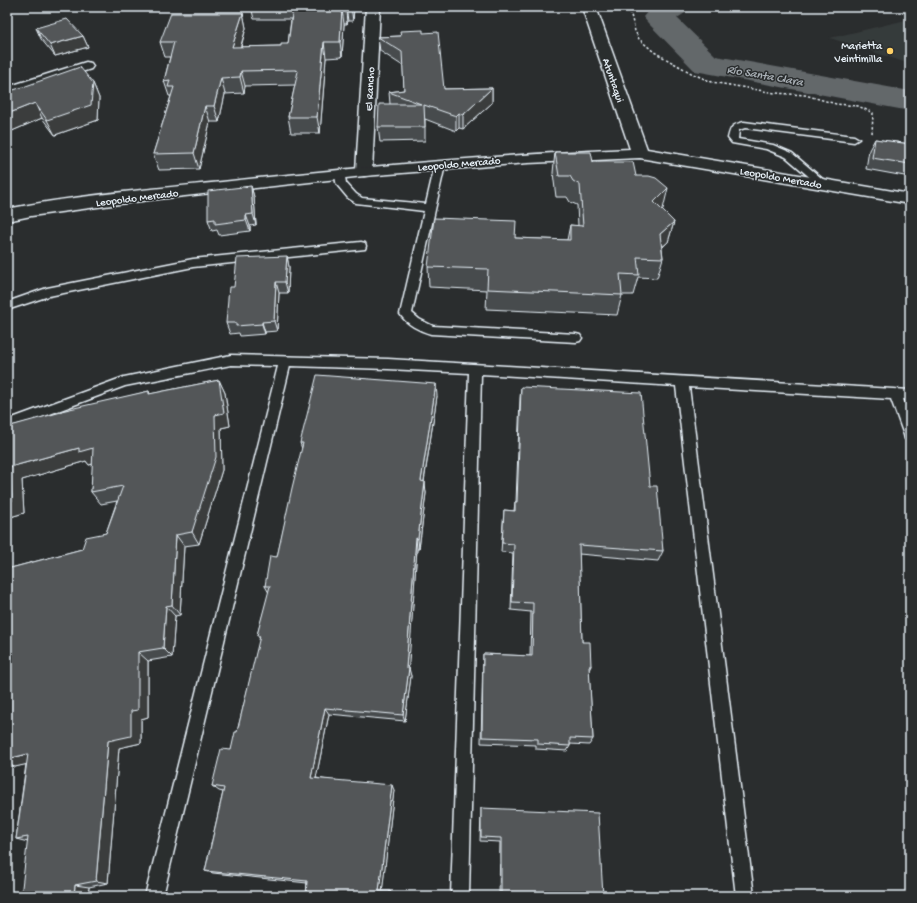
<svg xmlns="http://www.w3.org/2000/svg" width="917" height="903" font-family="'Gochi Hand',sans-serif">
<rect width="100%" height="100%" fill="#2a2d2e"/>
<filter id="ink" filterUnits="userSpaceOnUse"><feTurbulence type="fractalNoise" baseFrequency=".025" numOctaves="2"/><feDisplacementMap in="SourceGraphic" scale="8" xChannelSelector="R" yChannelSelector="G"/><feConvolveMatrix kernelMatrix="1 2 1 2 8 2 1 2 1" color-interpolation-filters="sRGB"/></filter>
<g filter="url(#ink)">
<path fill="#363a3b" d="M910 19V64L830 38Z"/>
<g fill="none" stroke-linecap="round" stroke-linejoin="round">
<path fill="#63686b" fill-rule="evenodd" d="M654 7H690L685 13 677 18 716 56 910 91V111L695 71 648 23 643 17 648 11Z"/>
<g stroke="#e8f1f8" stroke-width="3">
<path id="service" d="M744 122 854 136 859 139 854 142 745 128 739 130 738 139 773 145 792 153 826 182 828 184 826 186H820L786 157 766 149 732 143 728 138C731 126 732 125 744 122Z
M440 162 445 165 412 313 419 319 433 326 576 334 580 335 582 338 580 341 576 342 431 334C420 331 406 324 400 314L424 211 356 203 348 198 338 186C335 183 335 175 338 171H344L346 183 356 194 362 198 426 204 435 165Z
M361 242 365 243 366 246 365 249 193 267 49 296 7 310V302L47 288 193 259Z
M231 355 388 359 910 390V400L903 399 910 418V440L905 439 904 435 891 399 689 387 754 896H736L676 386 481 374 469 896H451L469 373 388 369 290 366 163 896H145L278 366 231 365 125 386 7 430V420L124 377Z"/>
</g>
<g stroke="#e8f1f8" stroke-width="3">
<path id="minor" d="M366 7H380L372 171 370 175 364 176 358 175 356 171Z
M86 62 91 63 93 66 91 69 7 96V87Z"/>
</g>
<g stroke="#e8f1f8" stroke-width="3">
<path id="tertiary" d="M582 7H596L647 149 910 194V204L640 158 528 163 364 176 149 200 31 216 7 221V209C78 195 151 189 222 182 358 167 494 155 630 149Z"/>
</g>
<path stroke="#e8f1f8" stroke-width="1.5" stroke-dasharray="2.5 2" stroke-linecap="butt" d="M629 7 635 31 639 39 654 52 693 74 712 82 775 93 805 95 836 104 858 106 873 113 872 134"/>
<use href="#service" fill="#2a2d2e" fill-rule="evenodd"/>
<use href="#minor" fill="#2a2d2e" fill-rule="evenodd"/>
<use href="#tertiary" fill="#2a2d2e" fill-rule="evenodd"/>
</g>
<path fill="#474b4d" stroke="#e8f1f8" d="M251 7H354L353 21H348L347 24H344L342 57 326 58 320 133H291L288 117 295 85 245 86 244 93 225 94 219 122H210L199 169 159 170 153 154 171 96H169L164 81 170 57H165L160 42 243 13 246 28 241 47 281 46 288 44 291 19H254Z
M36 28 83 36 88 47 55 56 41 39Z
M423 33 444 89 492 88V103L463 129 459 128 456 131 425 119V141L380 142 378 127 390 104 389 92 404 90 403 66 380 51 378 37 401 36Z
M93 83 99 98 98 120 55 135 42 118 12 131 7 132V92Z
M875 139 910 144V177L866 169 869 150Z
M555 152 593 162 636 176 663 209 662 210 674 222 668 242 662 248 663 258 657 278 638 277 633 295H622L617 315 486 309 487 290 429 287 428 267 515 238 567 240 570 225 578 226 577 205 570 202 567 197H556L553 173Z
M251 186 254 197 256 225 250 226V231L219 235 217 230 212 231 208 220Z
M287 256 289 267 288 293H279L277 331 265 332V334L240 336 239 333 230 334 226 323Z
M219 380 225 393 230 426 221 428 222 470 199 544 184 546 180 615 175 616 172 657 148 661V717L141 719V743L119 748 108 883 89 887 88 896 28 842 16 839 26 764 15 767 7 764V569L82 549 106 533 117 501 101 504 91 492 93 464 89 465 86 461 22 480 24 513 7 518V427L149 391 150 394Z
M521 387 650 486 663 551 658 561 579 554 582 642 591 666 589 670 593 739 589 745 570 744V746L567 751 536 749V745L481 743 483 654 530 656 531 612 511 610 513 553 501 552 504 510 514 511 515 502H516L520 398Z
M437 396 424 482 426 493 419 549H417L408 668 411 676 405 721 329 714 316 778 394 790 382 891 392 893V896H306L307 883 213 873 205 871 223 792 219 791 212 786 231 750 237 732 260 639 257 635 269 593 265 586 277 557 302 449 300 443Z
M481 808 603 896H499L500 842 480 841 481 813Z"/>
<path fill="#3a3d3e" stroke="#e8f1f8" d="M346 7 348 21 347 24 346 9Z
M351 7H354L353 21Z
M342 9 344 24 342 57 340 42Z
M243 13 246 28 236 62 232 47Z
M83 36 88 47 55 56 50 45Z
M324 42 326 58 320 133 317 117Z
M241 71 245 86 244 93 240 77Z
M221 78 225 94 219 122 214 106Z
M93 83 99 98 98 120 55 135 47 120Z
M492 88V103L463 129V115Z
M35 103 42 118 12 131 7 132V114Z
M205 106 210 122 199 169 194 153Z
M459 113V128L456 131V116Z
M251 186 254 197 256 225 253 214Z
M668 188 663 209 648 222 654 202Z
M246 215 250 226V231L246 220Z
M674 222 668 242 654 254 660 234Z
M287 256 289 267 288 293 285 282Z
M276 282 279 293 277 331 274 321Z
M262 322 265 332V334L262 324Z
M219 380 225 393 230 426 221 428 222 470 199 544 192 532 215 415Z
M436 384 437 396 422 493 421 481Z
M79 448H93L103 461 89 465 86 461 22 480 24 513 7 518V502L10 467Z
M425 482 426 493 419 549 418 539Z
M176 535 184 546 180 615 172 605Z
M416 538 417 549 408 676 406 668Z
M166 606 175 616 172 657 163 648Z
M138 652 148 661V717L141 719V743L119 748 108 883 96 881 108 741 131 711Z
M409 668 411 676 405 721 403 715Z
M325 708 329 714 315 783 311 778Z
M28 754 42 761 15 767 7 764V759Z
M392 785 394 790 382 893 379 891Z
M75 885 89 887 88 896H74Z
M390 891 392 893V896H390Z"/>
<path fill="#535759" stroke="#e8f1f8" d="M293 7H346V9H342L340 42H324L317 117H288L298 71 295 70 241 71 240 77 221 78 214 106H205L194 153 153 154 174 87H168L170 80 164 81 174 42H160L171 13H243L232 47 281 46V44H288Z
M67 19 83 36 50 45 36 28Z
M423 30V33L438 32 444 89 492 88 463 115 459 113 456 116 424 105 425 127H378L379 104H421L389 92 404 90 402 52 378 37 401 36 400 31Z
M80 67 93 83 91 105 47 120 35 103 7 114V92L23 87Z
M875 139 910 144V164L872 158Z
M555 152H591L593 162H633L636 176H649L656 178 668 188 654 202 674 222 660 234 663 258 637 257 639 275 620 274 622 295 487 289 488 269 428 267 434 218 516 221 515 238 570 240V225L583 226 580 185 573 181 570 176H559Z
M251 186 253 214 246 215V220L215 224V219L208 220V191Z
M287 256 285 282H276L274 321 262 322V324L236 326V323H226L229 287H234L237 258Z
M317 375 436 384 421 481 425 482 418 539 416 538 406 668H409L403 715 325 708 311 778 392 785 379 891H390V896H306L307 881 205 871 224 788 212 786 221 749 231 750 235 732H237L260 636 257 635 270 586H265L270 556 277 557 292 488 303 443H300Z
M219 380 224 413 215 415 216 457 192 532 176 535 172 605 166 606 163 648 138 652V710L131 711V736L108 741 96 881 75 885 74 896H21L28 837 16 839 28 754 7 759V569L82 549 86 537 106 533 123 486 91 492 93 448 79 452V448L10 467 12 501 7 502V427L61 412V411L149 391V394Z
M521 387 641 393 650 486H657L663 551 579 545 582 642H590L591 666H589L593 739 570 738V746L538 744V739L482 737 483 654 532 656 533 603 512 602 514 544 502 543 504 510 515 511V502H517Z
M481 808 598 813 603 896H501V838L481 837Z"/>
</g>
<circle fill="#ffd166" stroke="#2a2d2e" stroke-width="1.5" cx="890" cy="51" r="4"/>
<g text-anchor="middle" stroke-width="3" stroke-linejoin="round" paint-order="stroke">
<g font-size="11" fill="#e8f1f8" stroke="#2a2d2e" text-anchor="end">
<text x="882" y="49">Marietta<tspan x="882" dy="13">Veintimilla</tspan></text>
</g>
<g font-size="11" fill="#e8f1f8" stroke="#2a2d2e">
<text transform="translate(614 80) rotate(71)" y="4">Atuntaqui</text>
<text transform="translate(369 89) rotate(-87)" y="4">El Rancho</text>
<text transform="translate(459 163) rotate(-5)" y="4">Leopoldo Mercado</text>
<text transform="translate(781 177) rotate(10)" y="4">Leopoldo Mercado</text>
<text transform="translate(137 197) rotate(-7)" y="4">Leopoldo Mercado</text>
</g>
<g font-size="12" font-style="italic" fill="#acb3b9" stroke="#2a2d2e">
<text transform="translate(765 75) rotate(10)" y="4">Río Santa Clara</text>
</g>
</g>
<rect width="917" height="903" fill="none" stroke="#2a2d2e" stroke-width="24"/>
<rect x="12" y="12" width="893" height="879" fill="none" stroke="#e8f1f8" stroke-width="1.5" filter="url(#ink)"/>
</svg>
